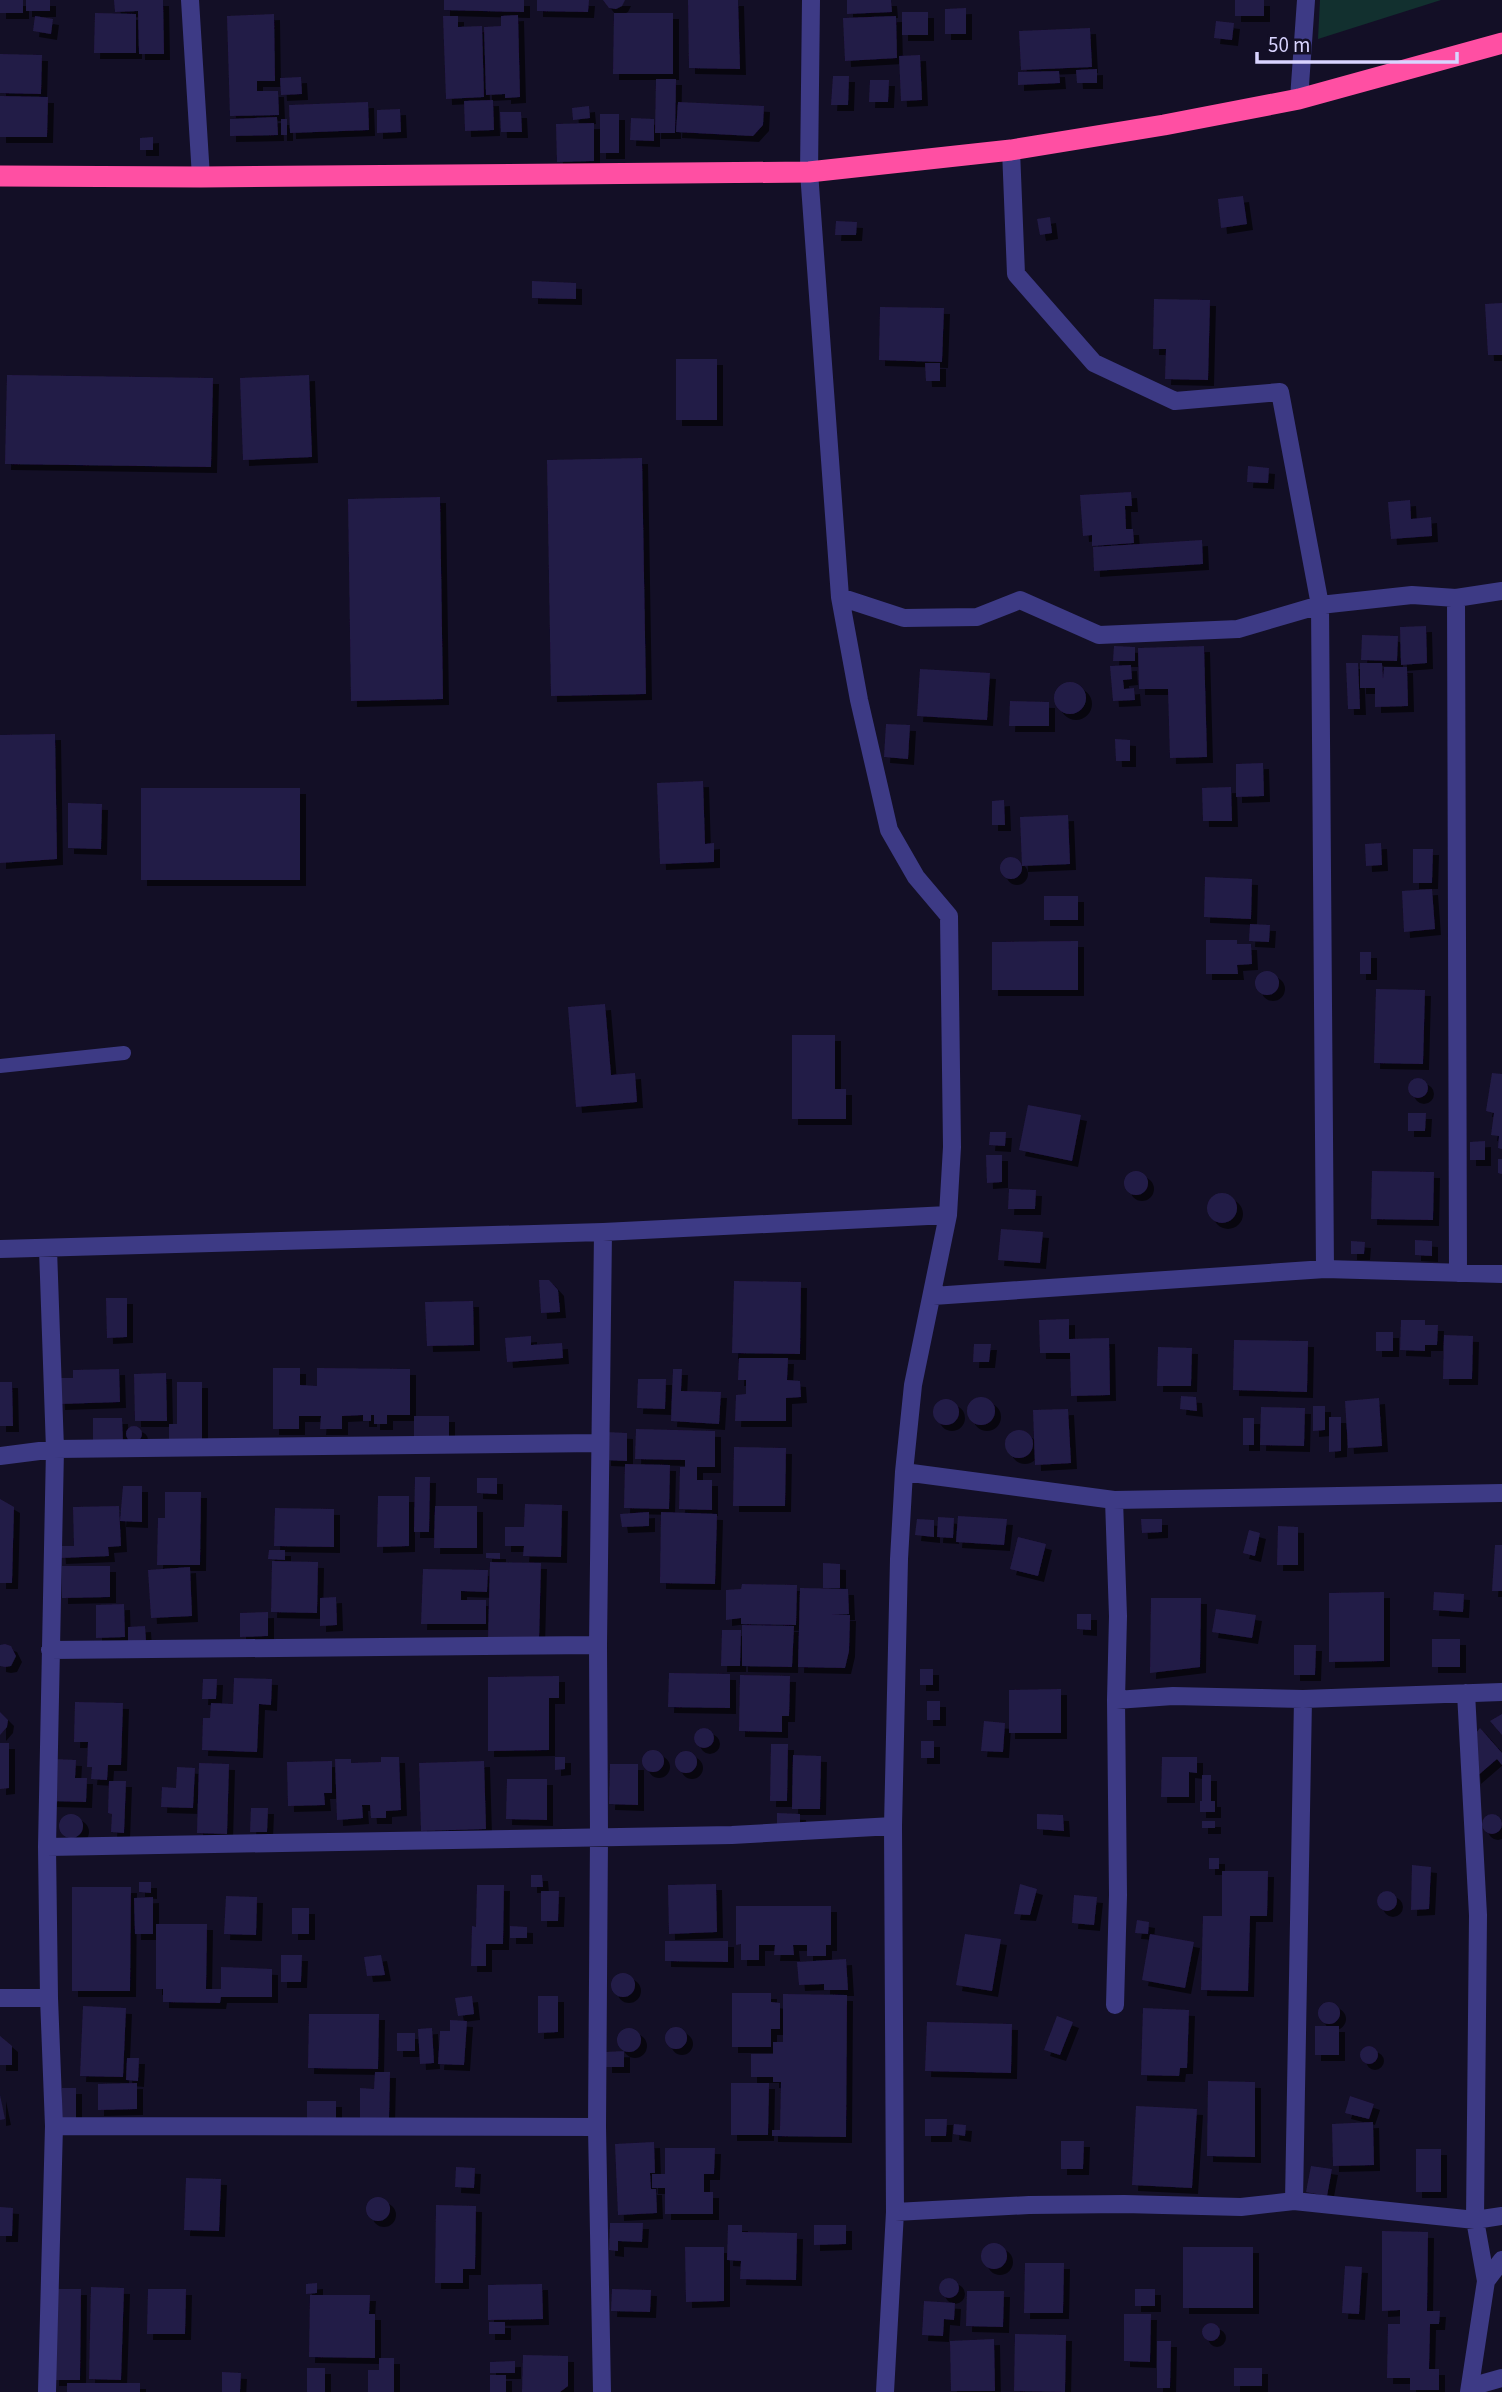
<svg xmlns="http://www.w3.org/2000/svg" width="1502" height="2392" font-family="'Source Sans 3',sans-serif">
<defs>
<filter id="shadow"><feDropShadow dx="6" dy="6" stdDeviation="0" flood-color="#0009"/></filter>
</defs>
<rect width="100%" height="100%" fill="#130f26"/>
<path fill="#12302f" d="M1320 0H1441L1318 39Z"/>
<path fill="#241b47" filter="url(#shadow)" d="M0 0H23V13H0Z
M26 0H50V11H26Z
M114 0H163L164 54H139L138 11 115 12Z
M444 0H524V12L444 10Z
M537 0H589L588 12 537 11Z
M603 0H625L622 6 616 9 609 8Z
M688 0H738L740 69 689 68Z
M847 0H891L892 12 847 14Z
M1235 0H1264V16H1235Z
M966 8V34H945V9Z
M902 12H928V35H902Z
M95 13 136 14V53H94Z
M614 13H673V74H613Z
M274 14 275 81H257V91H278L279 115 230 116 227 16Z
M518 15 520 97 505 98V94L486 95 484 27 501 26V16Z
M35 16 53 19 51 34 33 31Z
M443 16H458V27L482 26 484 97 446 99Z
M896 16 897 58 845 61 843 18Z
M1216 21 1234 23 1232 40 1214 38Z
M1090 28 1092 67 1021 70 1019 31Z
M0 54 42 55 41 94 0 93Z
M920 55 922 100 901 101 899 56Z
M1097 69V83H1077L1076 70Z
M1059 71 1060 83 1018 85V72Z
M833 76H849L848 105H831Z
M301 77 302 94 281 95 280 78Z
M656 79H676L675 133H655Z
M870 80H889L888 102H869Z
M0 96 48 97 47 137H0Z
M493 100 494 130 465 131 464 101Z
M368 102 369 130 290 133 289 105Z
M678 102 764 106 763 125 753 136 676 132Z
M589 106 590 118 573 120 572 108Z
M400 109 401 132 377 133V110Z
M500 112H521L522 132H501Z
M600 114H619V153H600Z
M277 117 278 135 230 136V119Z
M631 118 654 119V141L630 140Z
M281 119H287V135H281Z
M594 123V161L557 162 556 124Z
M153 137V150H140V138Z
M1243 196 1247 224 1221 228 1218 199Z
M1050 217 1052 233 1040 235 1037 219Z
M836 221 857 222 856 235H835Z
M532 281 576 283V299L532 298Z
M1154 299 1210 300 1208 380 1165 379 1166 349H1153Z
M1502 303V355H1488L1485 304Z
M880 307 944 308 942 362 879 360Z
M676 359H717V420H676Z
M925 363H940V381H926Z
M7 375 213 378 211 467 5 464Z
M309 375 312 457 243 460 240 378Z
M642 458 646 694 551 696 547 460Z
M1248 466 1269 468 1268 483 1247 482Z
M1131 492 1132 506H1125L1126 529H1133L1134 543 1092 546V535L1083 536 1080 495Z
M440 497 443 699 351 701 348 499Z
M1410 500 1411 519 1431 517 1432 536 1391 539 1388 502Z
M1202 540 1203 564 1094 571 1093 547Z
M1426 626 1427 663 1401 665 1400 627Z
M1362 635 1398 636 1397 661 1361 660Z
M1114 646 1135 647V661H1113Z
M1204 646 1207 757 1170 758 1168 689H1139L1138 648Z
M1346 663H1358L1360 709H1348Z
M1360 663H1382L1383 679 1384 667H1407L1408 706 1375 707V688H1360Z
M1131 665 1132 679 1123 680 1124 689 1134 688 1135 700 1113 701 1110 666Z
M920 669 990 673 987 720 917 716Z
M1054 698a16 16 0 1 1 32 0a16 16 0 1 1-32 0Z
M1010 701 1049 702V726H1009Z
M886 724 910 725 908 759 884 757Z
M55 734 57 859 0 863V735Z
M1115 739 1130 740V761H1116Z
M1263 763 1264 796 1236 797V764Z
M703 781 705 844 714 843V862L660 864 657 783Z
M1231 787 1232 821H1203L1202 788Z
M141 788H300V880H141Z
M1004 800 1005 825H992V801Z
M68 803 102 804 101 849 68 848Z
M1068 815 1070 864 1022 866 1020 817Z
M1381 843 1382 865 1366 866 1365 844Z
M1413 849H1433L1432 883H1413Z
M1000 868a11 11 0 1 1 22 0a11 11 0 1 1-22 0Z
M1205 877 1252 879 1251 919 1204 917Z
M1432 889 1435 929 1404 932 1402 891Z
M1044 896H1078V920H1044Z
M1250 924 1270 925 1269 942 1249 941Z
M1206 940H1237V944H1251L1252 964 1237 965 1238 974H1206Z
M1078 941V990H992V942Z
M1360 952H1371V974H1360Z
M1255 983a12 12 0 1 1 24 0a12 12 0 1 1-24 0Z
M1376 989 1425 990 1423 1064 1374 1063Z
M605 1004 611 1075 635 1073 637 1102 576 1107 568 1007Z
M792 1035H835V1089H846V1119H792Z
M1492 1073 1502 1074V1149L1498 1148 1499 1136 1491 1135 1494 1113 1486 1111Z
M1408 1088a10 10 0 1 1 20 0a10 10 0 1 1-20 0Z
M1028 1105 1081 1115 1072 1161 1019 1150Z
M1408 1113H1426L1425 1131H1408Z
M990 1132H1006L1005 1146 989 1145Z
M1485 1141V1160H1470V1142Z
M986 1155H1002V1182L987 1183Z
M1498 1159H1502V1174L1498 1173Z
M1372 1171 1434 1172 1433 1220 1371 1219Z
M1124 1183a12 12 0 1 1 24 0a12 12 0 1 1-24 0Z
M1009 1189 1036 1190 1035 1209H1008Z
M1207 1208a15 15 0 1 1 30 0a15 15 0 1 1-30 0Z
M1001 1229 1043 1232 1040 1263 998 1260Z
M1415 1240 1432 1241V1256L1415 1255Z
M1351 1241 1365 1242 1364 1254H1351Z
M539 1280H549L558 1290 560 1312 541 1313Z
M734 1281 801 1282 800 1354 732 1353Z
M106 1298H127V1337L107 1338Z
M473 1301 474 1345 427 1346 425 1302Z
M1069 1319V1339L1109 1338 1110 1395 1071 1396 1070 1353H1040L1039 1320Z
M1401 1320H1425V1325H1438L1437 1345H1425V1351L1400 1350Z
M1376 1332H1393V1351H1376Z
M1444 1335 1473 1336 1472 1379H1443Z
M531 1336V1345L562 1343 563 1358 507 1362 505 1338Z
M1234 1340 1308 1341 1307 1392 1233 1390Z
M974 1344H991L989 1362H973Z
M1158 1347 1192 1348 1191 1386H1157Z
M739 1358H788L787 1380 800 1381 801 1397 786 1398V1421H735L736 1395 746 1394V1380H738Z
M273 1368H300V1385L317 1386V1368L410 1369V1415H387V1424H374V1415H371V1421H363V1415L342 1416V1429H320L321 1416H299V1429H273Z
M119 1369 120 1402 59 1404 58 1378H73V1370Z
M673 1369H682L681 1391 721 1392 719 1424 671 1421Z
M166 1373 167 1421H135L134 1374Z
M638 1379H666L665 1409 637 1408Z
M0 1382H12L13 1426H0Z
M177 1382H202V1444H169V1424H177Z
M1181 1396 1196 1397 1197 1411 1180 1409Z
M967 1411a14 14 0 1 1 28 0a14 14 0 1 1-28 0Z
M1379 1398 1382 1446 1348 1448 1345 1401Z
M933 1412a13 13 0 1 1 26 0a13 13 0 1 1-26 0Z
M1313 1406H1325V1430L1313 1431Z
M1261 1407 1305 1408 1304 1446 1260 1445Z
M1068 1409 1071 1463 1035 1465 1033 1410Z
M414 1416H449V1437L414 1436Z
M1329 1417H1341V1451L1329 1452Z
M93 1418H122L123 1442 93 1443Z
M1243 1418H1254V1445H1243Z
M126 1434a8 8 0 1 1 16 0a8 8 0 1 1-16 0Z
M636 1429 715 1431V1467H697V1480H712V1510L679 1509 680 1467H685V1460L635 1459Z
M1005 1444a14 14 0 1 1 28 0a14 14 0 1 1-28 0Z
M605 1432 627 1433V1461L605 1460Z
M734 1447 786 1448 785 1506H733Z
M625 1464 670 1465 669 1509 624 1508Z
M415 1477H430L429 1532H414Z
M477 1478H497V1494L477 1493Z
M123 1486H142V1522L120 1521Z
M165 1492H201L200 1565H157L158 1518H165Z
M378 1496H409V1546L377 1547Z
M0 1499 14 1507 12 1583H0Z
M525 1504 562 1505 561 1557 523 1556 524 1546H505V1527H524Z
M119 1506 121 1546 108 1547 109 1556 60 1558 59 1546H74L73 1507Z
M435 1506H477V1548H434Z
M275 1508 334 1509V1547L274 1546Z
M649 1512V1526L622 1527 620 1514Z
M661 1512 717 1514 715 1584 660 1583Z
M958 1516 1007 1519 1004 1545 956 1542Z
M938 1517 954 1518 953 1538 937 1537Z
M917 1519 934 1520V1537L915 1535Z
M1141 1519H1162V1532L1142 1533Z
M1278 1526 1298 1527V1565H1277Z
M1249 1530 1260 1533 1255 1556 1243 1553Z
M1018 1537 1046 1544 1038 1576 1010 1569Z
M1495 1545H1502V1591H1492Z
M269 1550H285V1560L268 1559Z
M486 1553H500V1559L486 1558Z
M272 1561 318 1562 317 1613 271 1612Z
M490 1562 541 1563 539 1640 488 1639Z
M823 1563 840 1564V1588H823Z
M62 1566H110V1597L62 1598Z
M190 1567 192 1616 151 1618 148 1570Z
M423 1569 488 1570 487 1592 461 1591V1600H486V1624H421Z
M742 1584 797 1585 796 1625 741 1624V1618L726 1620V1590L741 1589Z
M800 1588 848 1589 849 1614H831L850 1615 849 1651 845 1668 798 1667Z
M1384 1592V1661L1329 1662V1593Z
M1434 1592 1464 1594 1463 1612 1433 1610Z
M336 1597 337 1625 320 1626V1598Z
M1151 1598H1201L1200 1667 1150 1673Z
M124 1604 125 1637 96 1638V1605Z
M1216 1609 1256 1615 1252 1638 1212 1632Z
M268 1612V1636L240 1637V1613Z
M1077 1614H1091V1630L1077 1629Z
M742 1625 794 1626 792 1667 742 1666Z
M145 1626 146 1641 128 1642V1627Z
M722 1630H741L740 1666H721Z
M1432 1639H1460V1667H1432Z
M5 1644 11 1646 16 1656 11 1666 5 1667 0 1666V1645Z
M1294 1645H1316L1315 1675H1294Z
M920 1669H933V1685H920Z
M669 1673 730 1674V1708L668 1707Z
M740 1675 790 1676 789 1716H782V1732L739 1731Z
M559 1676V1698H549V1750L488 1751V1677Z
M234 1678 272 1679 271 1705 259 1704 257 1752 202 1750 203 1718H210L211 1703 233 1704Z
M203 1679H217L216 1699H202Z
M1061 1689V1733H1009V1690Z
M927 1701H940V1720H927Z
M75 1702 123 1703 121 1765H108L107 1780 91 1779 92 1767H87L88 1742H74Z
M0 1712 8 1720 7 1727 0 1735Z
M1502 1714V1735L1490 1721Z
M984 1721 1005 1723 1003 1752 981 1751Z
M1480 1728 1502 1753V1765L1497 1759 1475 1778 1471 1739Z
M694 1738a10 10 0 1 1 20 0a10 10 0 1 1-20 0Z
M921 1741H934V1758H921Z
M0 1743H9V1788L0 1789Z
M771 1744H788L787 1801H770Z
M642 1761a11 11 0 1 1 22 0a11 11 0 1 1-22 0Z
M675 1762a11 11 0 1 1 22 0a11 11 0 1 1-22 0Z
M793 1755 821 1756 820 1809H792Z
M381 1757H399L401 1810 386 1811V1818H371L370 1805H362L363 1818 337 1820 335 1759H351V1763L381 1762Z
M555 1757H565V1769L555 1770Z
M1162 1757H1197V1773L1189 1772V1797H1161Z
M53 1759 76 1760 75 1778H87L86 1802 51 1801Z
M332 1761V1793H324L325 1805 288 1806 287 1762Z
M484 1761 486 1829 421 1831 419 1763Z
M199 1763 229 1764 227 1834 197 1833Z
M610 1764H638V1805L609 1804Z
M177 1767 195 1768 193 1808 161 1807 162 1787 176 1788Z
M1202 1775H1211V1801H1215V1812H1200V1801H1202Z
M507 1779H547V1820L506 1819Z
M109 1781H126L124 1833 111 1832 112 1814 108 1813Z
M251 1808H268L267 1832H250Z
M777 1813 800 1814V1828L777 1827Z
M59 1826a12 12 0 1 1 24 0a12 12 0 1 1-24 0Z
M1037 1814 1063 1815 1064 1831 1037 1829Z
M1482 1824a10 10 0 1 1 20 0a10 10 0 1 1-20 0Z
M1202 1821H1215V1828H1202Z
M1209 1858H1219V1869H1209Z
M1412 1865 1431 1867 1429 1909 1411 1910Z
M1222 1871H1268L1267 1916H1250L1248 1991 1201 1990 1203 1916H1222Z
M531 1875H542L543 1887H531Z
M139 1882H151V1893L139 1892Z
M716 1884 717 1932 669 1934 668 1885Z
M1020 1884 1037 1889 1030 1915 1014 1914Z
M477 1885H504L503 1944H486V1966H471L472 1926 476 1927Z
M72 1887H131L130 1991H72Z
M1377 1901a10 10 0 1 1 20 0a10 10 0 1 1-20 0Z
M541 1891H559L558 1921H541Z
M1074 1895 1097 1897 1094 1925 1072 1923Z
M226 1896 257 1897 256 1935 224 1934Z
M153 1897V1934H135L134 1898Z
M736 1906H831V1945H826V1956H807V1945H793L794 1955H774L775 1945H759V1960H741V1944L736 1945Z
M292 1908H309V1934H292Z
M1137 1920 1149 1922 1148 1934 1135 1933Z
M156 1924H207L206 1989H221V1967L272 1969V1997H221L220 2003 163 2002V1989H156Z
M510 1926 527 1927V1938H510Z
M965 1934 1001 1939 992 1991 956 1985Z
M1150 1934 1194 1942 1185 1988 1142 1980Z
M665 1941H728V1962L665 1961Z
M281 1955H302L301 1982H281Z
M381 1955 385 1975 367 1976 364 1957Z
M846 1959 848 1990H824V1984L799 1985 797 1962Z
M611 1985a12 12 0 1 1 24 0a12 12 0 1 1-24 0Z
M732 1993H771V2002L780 2003V2029H771V2047H732Z
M783 1994 847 1995 846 2137 772 2136V2130H780L781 2082H773V2077H751V2054H773V2042H783Z
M472 1996 474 2014 458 2016 455 1998Z
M538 1996H558V2032L538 2033Z
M1318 2013a11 11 0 1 1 22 0a11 11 0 1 1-22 0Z
M83 2006 126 2008 123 2077 80 2076Z
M1143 2008 1189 2010 1187 2068H1180L1179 2076 1141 2075Z
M309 2014H379L378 2069 308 2068Z
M1057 2016 1073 2022 1060 2055 1044 2050Z
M450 2020 467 2021 464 2065 438 2064 440 2031H450Z
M927 2022 1012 2024 1011 2073 925 2071Z
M1315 2026H1339V2055H1315Z
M665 2038a11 11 0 1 1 22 0a11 11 0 1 1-22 0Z
M432 2028 434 2063 420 2064 418 2029Z
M617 2040a12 12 0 1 1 24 0a12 12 0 1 1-24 0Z
M397 2033H415V2051H397Z
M0 2036 12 2046V2065H0Z
M1360 2055a9 9 0 1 1 18 0a9 9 0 1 1-18 0Z
M624 2051V2067H606V2052Z
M127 2058H139L138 2081 126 2080Z
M375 2072H390L389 2118H360V2088L374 2089Z
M1208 2081 1255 2082V2157L1207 2156Z
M137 2083V2109L98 2110V2084Z
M731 2083H769L768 2135H731Z
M62 2088H76V2118H62Z
M0 2095 5 2119 0 2120Z
M1350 2096 1374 2104 1369 2119 1345 2113Z
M307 2101H336V2121H307Z
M1136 2106 1197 2109 1192 2188 1132 2185Z
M925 2119H947L946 2136H925Z
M1373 2122 1374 2165 1333 2166 1332 2124Z
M954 2124 966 2125 965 2136 953 2134Z
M1061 2141H1084L1083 2169H1061Z
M654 2142 655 2173H650L651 2189H656L657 2213 618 2215 615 2144Z
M665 2148H715L714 2174H704V2192H713V2214H665V2188H652V2174H665Z
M1416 2149H1441V2192H1416Z
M1311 2166 1332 2169 1327 2196 1306 2192Z
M456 2167 475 2168 474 2188 455 2187Z
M186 2178 221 2179 219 2231 184 2230Z
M366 2209a12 12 0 1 1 24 0a12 12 0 1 1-24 0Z
M436 2205 476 2206 475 2269H463V2283H435Z
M0 2207 13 2208 12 2236H0Z
M610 2223H643L642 2242 618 2241V2251L609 2250Z
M728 2225H742V2232L797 2233 796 2280 740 2279 741 2261 727 2260Z
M814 2225H846V2244L814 2245Z
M1382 2231 1428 2232 1427 2311H1440L1439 2324H1430L1429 2369H1439V2390H1410V2378H1387L1388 2324H1400V2310L1382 2311Z
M981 2256a13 13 0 1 1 26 0a13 13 0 1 1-26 0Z
M685 2247H724V2301L686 2302Z
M1183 2247H1253V2308H1183Z
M1025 2263H1064L1063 2313H1024Z
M1345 2266 1362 2267 1359 2314 1342 2313Z
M939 2288a10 10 0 1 1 20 0a10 10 0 1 1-20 0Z
M317 2283V2293L306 2294V2284Z
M542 2284 543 2319 488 2320V2285Z
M91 2287 124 2288 121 2380 89 2379Z
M54 2289H81L80 2380H53Z
M148 2289H186L185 2334H147Z
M612 2289 651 2290 650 2312 611 2311Z
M1135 2289H1155V2306H1135Z
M967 2291H1004L1003 2327 966 2326Z
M310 2295H370L369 2314H375V2358L309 2357Z
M924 2301 955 2303 954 2320 944 2319 943 2336 922 2335Z
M1124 2314H1151L1150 2362 1124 2361Z
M489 2322H505V2334H489Z
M1202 2332a9 9 0 1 1 18 0a9 9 0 1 1-18 0Z
M1015 2334 1066 2335 1065 2392 1014 2391Z
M994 2339 995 2391H951L950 2341Z
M1157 2341H1171L1170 2388H1157Z
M523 2355 568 2356V2386L560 2392H522Z
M379 2358H394V2392H368V2370H379Z
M515 2361V2373H490V2362Z
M307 2368H325V2392H307Z
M1234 2368H1262V2386H1234Z
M222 2372 241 2373 240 2392H222Z
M490 2375H506V2392H490Z
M67 2383H140V2392H67Z"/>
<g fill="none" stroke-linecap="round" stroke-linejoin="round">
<path stroke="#3d3a85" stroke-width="14" d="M0 1066 124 1053"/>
<path stroke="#3d3a85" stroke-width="18" d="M190 0 201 177
M1299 99 1306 0
M1011 150 1016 274 1094 363 1175 401 1280 392 1320 605 1412 595 1456 598 1502 591
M840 597 904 618 977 617 1020 600 1099 635 1238 629 1320 605 1325 1269
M1456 598 1458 1273
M0 1249 603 1232 948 1215 952 1147 949 916 916 877 889 830 859 700 840 597 809 172 811 0
M933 1296 1325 1269 1502 1274
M0 1456 55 1449 599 1443
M904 1472 1114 1500 1502 1493
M1114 1500 1118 1616 1116 1700 1173 1696 1303 1699 1502 1692
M50 1650 598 1645
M1466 1693 1478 1915 1475 2220 1486 2281 1469 2392
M47 1847 732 1835 893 1826
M0 1998H49
M1115 2005 1118 1895 1116 1700
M54 2126 597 2127
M1294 2201 1303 1699
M895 2212 1029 2205 1124 2204 1241 2207 1294 2201 1475 2220 1502 2216
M1486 2281 1502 2260
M1470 2387 1502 2378
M47 2392 54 2126 49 1998 47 1847 55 1449 48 1249
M602 2392 597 2127 599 1836 598 1645 603 1232
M885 2392 895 2212 893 1826 899 1559 904 1472 913 1385 948 1215"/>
<path stroke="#ff4fa3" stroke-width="21" d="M0 176 201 177 809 172 1011 150 1164 125 1299 99 1502 43"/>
</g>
<path d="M1257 52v10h200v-10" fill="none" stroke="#d9d4ff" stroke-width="3.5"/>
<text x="1268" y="52" font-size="21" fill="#d9d4ff" stroke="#130f26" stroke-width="5" paint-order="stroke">50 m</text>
</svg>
